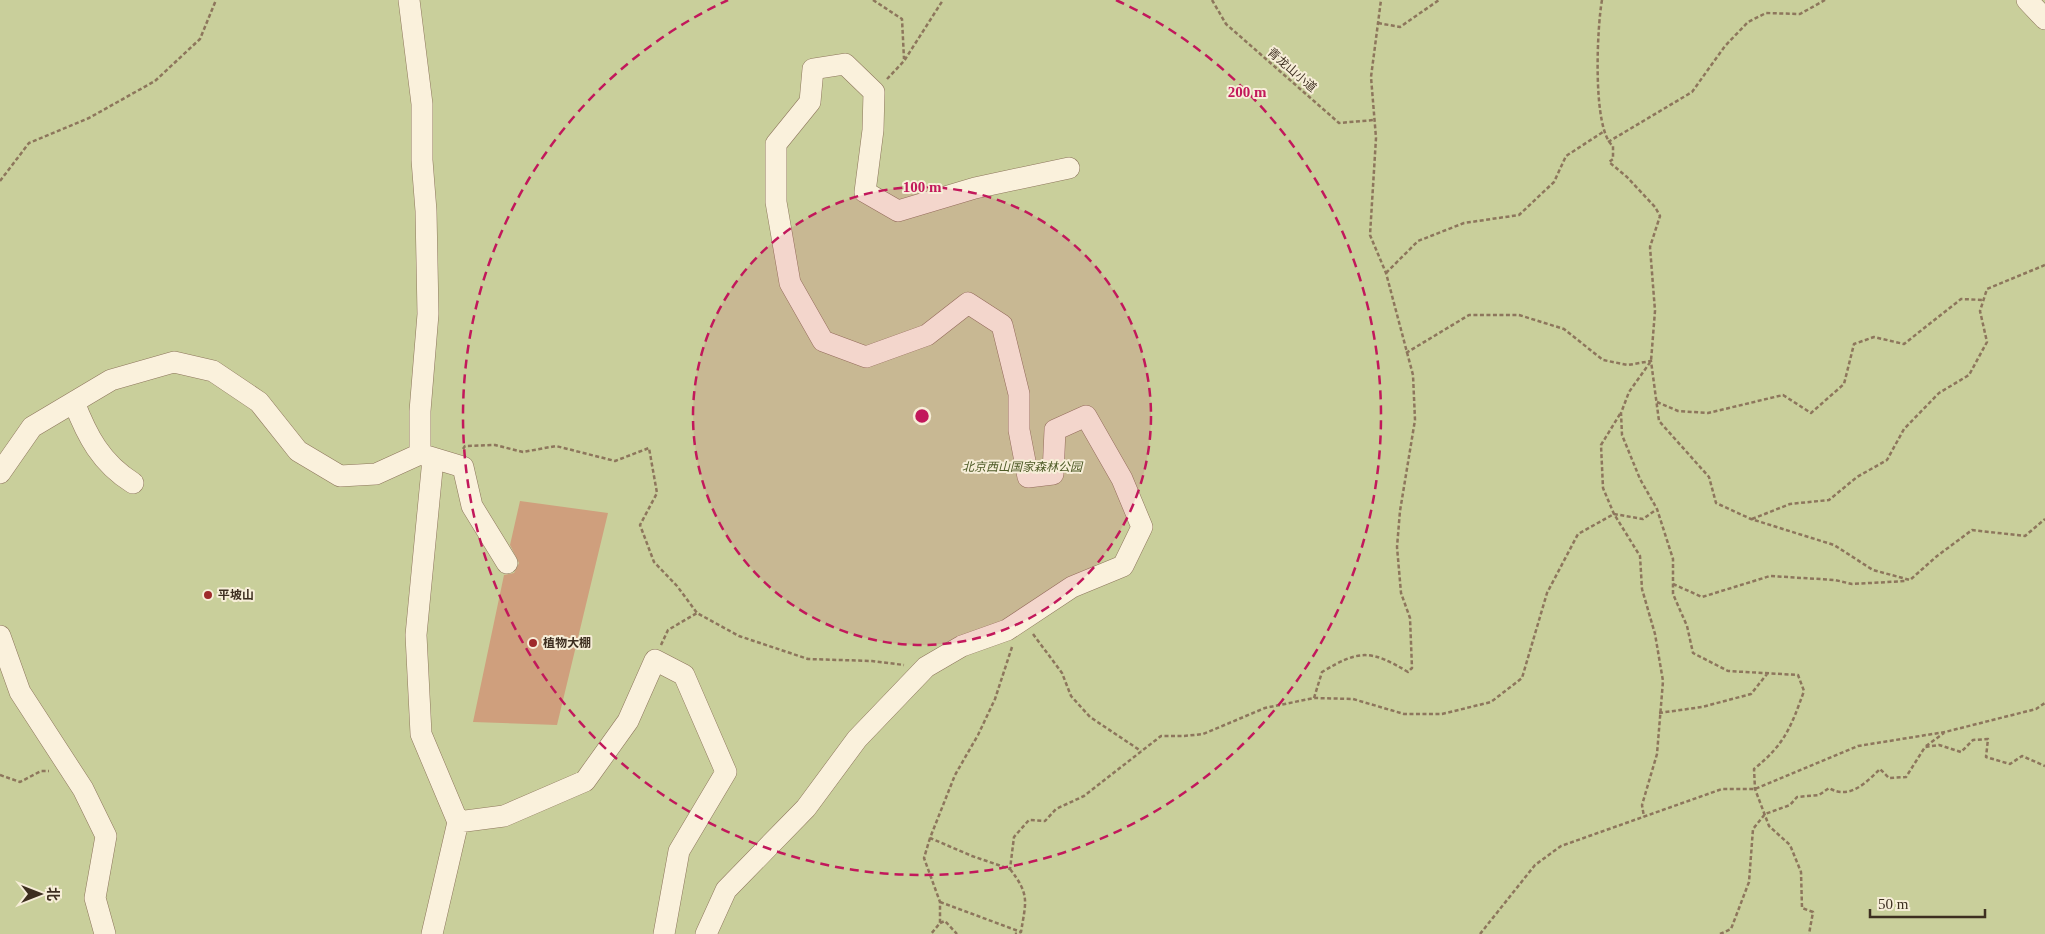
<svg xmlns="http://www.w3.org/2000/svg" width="2045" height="934" font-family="'Times New Roman','Noto Sans SC',serif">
<rect width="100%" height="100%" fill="#f0e4c8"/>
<path fill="#c9cf9b" d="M0 0H2045V934H0Z"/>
<path fill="#cf9f7d" d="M520 501 608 513 557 725 473 722 504 575 514 573 519 563 510 545Z"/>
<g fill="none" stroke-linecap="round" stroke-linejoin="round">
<g stroke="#8d765c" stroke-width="22">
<path id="minor" d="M2027 0 2045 19
M74 402C87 436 101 463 133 483
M420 454 463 467 472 506 507 563
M0 473 32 427 111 380 174 362 213 371 259 402 298 451 340 476 376 474 420 454V411L428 314 426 211 422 160V104L409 0
M0 636 20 692 83 789 106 836 95 898 105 934
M458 822 504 816 585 781 628 721 655 660 684 675 726 772 679 851 664 934
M432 934 458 822 421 734 416 635 433 459
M706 934 726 890 806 808 857 739 926 667 962 646 1007 630 1072 587 1123 566 1142 527 1122 479 1086 416 1055 430 1053 474 1028 477 1019 430V394L1002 325 968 303 927 335 866 357 823 341 790 283 776 202V144L810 102 813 69 845 64 874 92 873 130 865 192 898 211 975 188 1069 168"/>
</g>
<path stroke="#8d765c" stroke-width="2.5" stroke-dasharray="4 2.5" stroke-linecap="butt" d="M873 0 902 19 904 59
M1212 0 1226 24 1339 123 1374 120
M1602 0C1597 27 1592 130 1613 146V159L1609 162 1627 177 1655 207 1660 216 1650 247 1655 311 1651 361 1629 392 1621 413 1622 435 1640 479 1657 509 1673 559V594L1687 626 1693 653 1728 671 1798 675 1804 691C1791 727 1785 744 1754 769L1755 789 1769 826 1790 845 1801 872 1802 908 1813 912 1809 934
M1378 23 1400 27 1439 0
M887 79 904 61 943 0
M1608 142 1692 92 1725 46 1748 22 1766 13 1800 14 1825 0
M0 181 29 143 89 118 155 81 200 39 216 0
M1386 273 1418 241 1464 223 1519 215 1554 182 1566 156 1603 132
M1406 353 1469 315H1519L1564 329 1603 360 1628 365 1651 361 1659 421 1709 477 1716 503 1751 519 1834 545 1873 570 1910 580 1937 556 1972 530 2025 536 2045 519
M1657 402 1678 411 1708 413 1783 395 1811 413 1844 384 1854 344 1874 337 1904 344 1961 299 1984 300
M1620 414 1601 445 1603 488 1614 514 1640 556 1642 589 1655 634 1663 681 1657 754 1642 805 1644 817
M463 449 465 446 495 445 523 452 556 446 615 461 649 448 657 493 640 525 654 562 677 586 697 613 739 636 808 659 872 661 904 665
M1752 519 1790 504 1829 500 1857 477 1887 460 1904 429 1939 393 1969 375 1987 342 1980 311 1987 289 2045 265
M1673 584 1702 597 1770 576 1835 580 1852 584 1906 581
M1033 634 1062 673 1071 696 1090 717 1141 751
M661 645 668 630 697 613
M1012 647 995 699 978 735 955 775 930 838 972 856 1010 869 1014 837 1029 820 1045 821 1056 809 1084 796 1161 736H1184L1203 734 1265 708 1314 698 1353 699 1404 714H1442L1491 702 1522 678 1547 593 1578 534 1614 514 1643 519 1657 509
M1314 698 1322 672C1359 650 1370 649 1408 672L1412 668 1410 618 1401 593 1397 547 1400 511 1415 420 1413 375 1386 273 1370 235 1376 138 1371 77 1381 0
M1659 713 1702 707 1751 694 1767 674
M1926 746 1944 733
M0 775 20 782 41 771H49
M930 838 924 858 940 902V923L931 934
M1010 869C1030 895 1026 901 1021 932L1015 934
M940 902 1021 932
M940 923 945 921 957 934
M1480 934 1535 865 1561 846 1722 789H1755L1858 746 1945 732 2036 709 2045 703
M1720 934 1731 929 1749 882 1753 829 1765 814 1790 805 1797 797 1819 795 1829 788C1849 800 1866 783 1880 769L1889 778 1906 777 1925 747 1939 745 1961 752 1973 740 1988 739 1986 757 2010 764 2022 756 2045 766"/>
<use href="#minor" stroke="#faf1dc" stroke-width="21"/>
</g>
<circle cx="922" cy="416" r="229" fill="#c2185b" fill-opacity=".12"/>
<g fill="none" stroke="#c2185b" stroke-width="2.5" stroke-dasharray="9 6">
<circle cx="922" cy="416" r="229"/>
<path d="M1116 0A459 459 0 1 1 728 0"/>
</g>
<g fill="#9e2a2b" stroke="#f7eed8" stroke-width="2">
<circle cx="208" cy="595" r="5"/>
<circle cx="533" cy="643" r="5"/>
</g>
<g text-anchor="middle" stroke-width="4" stroke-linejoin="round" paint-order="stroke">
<g font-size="12" fill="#3d2e20" stroke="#f7eed8">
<text transform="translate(1292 70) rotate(41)" y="4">青龙山小道</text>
</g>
<g font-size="12" font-style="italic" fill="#4d5a26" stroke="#f7eed8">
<text x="1022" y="471">北京西山国家森林公园</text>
</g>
<g font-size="12" font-weight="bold" fill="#3d2e20" stroke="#f7eed8" text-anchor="start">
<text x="218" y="599">平坡山</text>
<text x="543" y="647">植物大棚</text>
</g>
</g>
<circle cx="922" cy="416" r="8" fill="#c2185b" stroke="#f7eed8" stroke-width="2.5"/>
<g font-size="15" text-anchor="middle" font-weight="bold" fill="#c2185b" stroke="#f7eed8" stroke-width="4" stroke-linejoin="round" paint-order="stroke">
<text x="1247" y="97">200 m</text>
<text x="922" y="192">100 m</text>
</g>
<g transform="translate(40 894) rotate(90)" stroke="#f7eed8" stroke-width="4" paint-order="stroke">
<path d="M0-4L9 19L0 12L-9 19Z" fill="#3d2e20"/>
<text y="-8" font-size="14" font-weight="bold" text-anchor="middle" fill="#3d2e20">北</text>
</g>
<path d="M1870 909v8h115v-8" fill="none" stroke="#3d2e20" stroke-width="2.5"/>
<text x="1878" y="909" font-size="15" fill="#3d2e20" stroke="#f7eed8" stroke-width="4" paint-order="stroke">50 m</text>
</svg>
